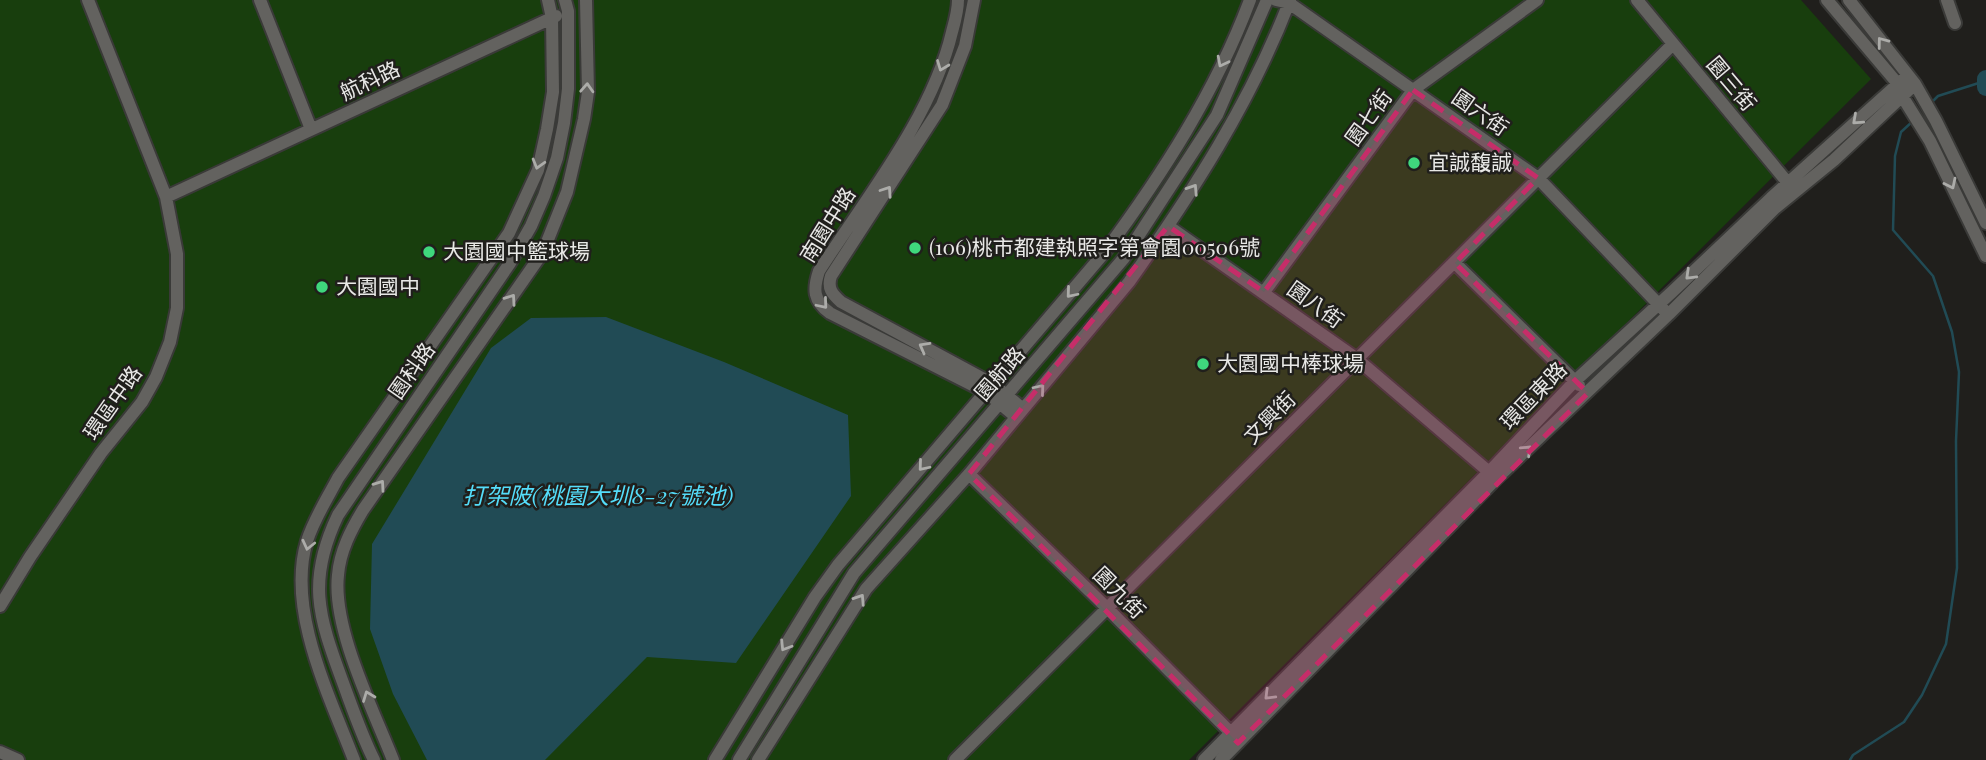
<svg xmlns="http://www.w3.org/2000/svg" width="1986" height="760" font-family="'Playfair Display','Noto Sans TC',serif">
<rect width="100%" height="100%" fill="#201f1c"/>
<path fill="#183e0d" d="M0 0H1801L1871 79 1189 760H0Z"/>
<path fill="#214b55" d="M606 317 724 362 848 415 851 496 736 663 647 657 545 760H427L393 694 370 629 372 544 491 348 531 318Z"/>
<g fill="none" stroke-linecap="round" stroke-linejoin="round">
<path stroke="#214b55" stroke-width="2.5" d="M1930 104 1938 96 1985 81
M1850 760 1853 755 1904 722 1922 695 1946 644 1957 568 1956 441 1959 372 1952 332 1933 276 1893 230 1895 156 1901 132 1913 121"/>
<path stroke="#214b55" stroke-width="18" d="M1986 79V87"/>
<g stroke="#3a3a38" stroke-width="16">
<path id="minor" d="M260 0 311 129
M958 0C958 11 955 21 952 32 932 117 866 198 819 271 813 289 813 301 830 313L986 392 1016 417
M974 0 965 46 942 105 831 276C827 288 832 294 841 302L993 384 1023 409
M1276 0 1289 3 1538 178 1664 310
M1637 0 1793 189
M1827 0 1898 84 1902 96 1930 141 1986 256
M1849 0 1915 84 1936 121 1986 223
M1947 0 1955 23
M166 197 556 16
M1168 226 1357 359 1495 477
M1455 263 1579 385
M1264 292 1413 90 1537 0
M969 474 1108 609 1235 737
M0 606 30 557 101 453 142 402 156 377 170 342 177 308V254L166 197 88 0
M0 752 18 760
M354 760C330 697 286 610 307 541 314 519 327 499 338 478L509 233 538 170 547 129 553 92 552 18 548 0
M374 760C361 734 352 707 342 680 318 615 307 580 338 515L510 263 531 226 544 196 557 158 564 123 568 89V11L565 0
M393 760C373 709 332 628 338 575 340 551 351 530 363 510L543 252 567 192 584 119 588 92 586 0
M715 760 815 597 838 565 1104 253C1162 175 1216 91 1250 0
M739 760 854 573 1124 258 1217 115 1267 0
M758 760 866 589 969 474 1129 282C1192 193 1251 102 1290 0
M955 760 1673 44
M1204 760 1488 473 1575 381 1672 292 1771 198 1908 75
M1221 760 1497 478 1669 314 1775 208 1834 160 1915 84"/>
</g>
<use href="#minor" stroke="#63625f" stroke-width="12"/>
</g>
<defs><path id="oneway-chevron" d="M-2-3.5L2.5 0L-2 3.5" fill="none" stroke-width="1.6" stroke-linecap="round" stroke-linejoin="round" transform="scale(1.75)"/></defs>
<g stroke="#acaca9">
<use href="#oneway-chevron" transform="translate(1882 42) rotate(-127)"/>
<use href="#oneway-chevron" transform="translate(1222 62) rotate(117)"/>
<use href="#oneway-chevron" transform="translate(942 66) rotate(111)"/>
<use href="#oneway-chevron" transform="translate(587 88) rotate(-87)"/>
<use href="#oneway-chevron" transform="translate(1857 120) rotate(138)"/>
<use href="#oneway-chevron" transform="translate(538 164) rotate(106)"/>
<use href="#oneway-chevron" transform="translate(1951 184) rotate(64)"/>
<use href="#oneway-chevron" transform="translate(1193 189) rotate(-57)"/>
<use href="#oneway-chevron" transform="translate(887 191) rotate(-56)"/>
<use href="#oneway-chevron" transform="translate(1690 275) rotate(136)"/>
<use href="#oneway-chevron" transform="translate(1071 293) rotate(130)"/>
<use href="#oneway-chevron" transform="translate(511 299) rotate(-55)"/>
<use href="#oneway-chevron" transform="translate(823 304) rotate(50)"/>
<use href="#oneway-chevron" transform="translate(924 347) rotate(-151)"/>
<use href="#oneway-chevron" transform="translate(1040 389) rotate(-50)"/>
<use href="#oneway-chevron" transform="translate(1527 450) rotate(-43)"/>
<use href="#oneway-chevron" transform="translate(923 466) rotate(130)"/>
<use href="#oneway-chevron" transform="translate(380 485) rotate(-55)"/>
<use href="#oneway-chevron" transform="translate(308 545) rotate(103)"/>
<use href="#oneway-chevron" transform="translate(860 599) rotate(-57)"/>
<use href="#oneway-chevron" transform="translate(785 646) rotate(122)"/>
<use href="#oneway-chevron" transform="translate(1269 695) rotate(135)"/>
<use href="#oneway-chevron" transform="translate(368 696) rotate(-111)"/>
</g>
<path fill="#c62d69" fill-opacity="0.2" stroke="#c62d69" stroke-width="5" stroke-dasharray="14 9" stroke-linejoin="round" d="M1413 90 1538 178 1455 263 1588 393 1238 743 969 474 1168 226 1264 292Z"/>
<g fill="#3fd77d" stroke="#201f1c" stroke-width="2.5">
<circle cx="1414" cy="163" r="7"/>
<circle cx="915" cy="248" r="7"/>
<circle cx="429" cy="252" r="7"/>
<circle cx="322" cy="287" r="7"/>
<circle cx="1203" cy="364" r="7"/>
</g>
<g text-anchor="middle" stroke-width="5" stroke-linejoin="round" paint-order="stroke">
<g font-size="21" fill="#e8e8e6" stroke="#201f1c">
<text transform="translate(370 81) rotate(-25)" y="7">航科路</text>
<text transform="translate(1731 84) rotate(50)" y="7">園三街</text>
<text transform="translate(1480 113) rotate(35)" y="7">園六街</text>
<text transform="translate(1369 118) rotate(-54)" y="7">園七街</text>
<text transform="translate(828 225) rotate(-58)" y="7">南園中路</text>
<text transform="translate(1315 305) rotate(36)" y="7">園八街</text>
<text transform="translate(412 371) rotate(-55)" y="7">園科路</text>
<text transform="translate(1000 374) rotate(-49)" y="7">園航路</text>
<text transform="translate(1534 396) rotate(-46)" y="7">環區東路</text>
<text transform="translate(113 403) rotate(-55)" y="7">環區中路</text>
<text transform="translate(1270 418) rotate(-45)" y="7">文興街</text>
<text transform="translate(1119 593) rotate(45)" y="7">園九街</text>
</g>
<g font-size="21" fill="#e8e8e6" stroke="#201f1c" text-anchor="start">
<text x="1428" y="170">宜誠馥誠</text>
<text x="929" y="255">(106)桃市都建執照字第會園00506號</text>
<text x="443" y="259">大園國中籃球場</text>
<text x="336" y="294">大園國中</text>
<text x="1217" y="371">大園國中棒球場</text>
</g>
<g font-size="23" font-style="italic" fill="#54ddfa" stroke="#201f1c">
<text x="598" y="504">打架陂(桃園大圳8-27號池)</text>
</g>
</g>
</svg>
